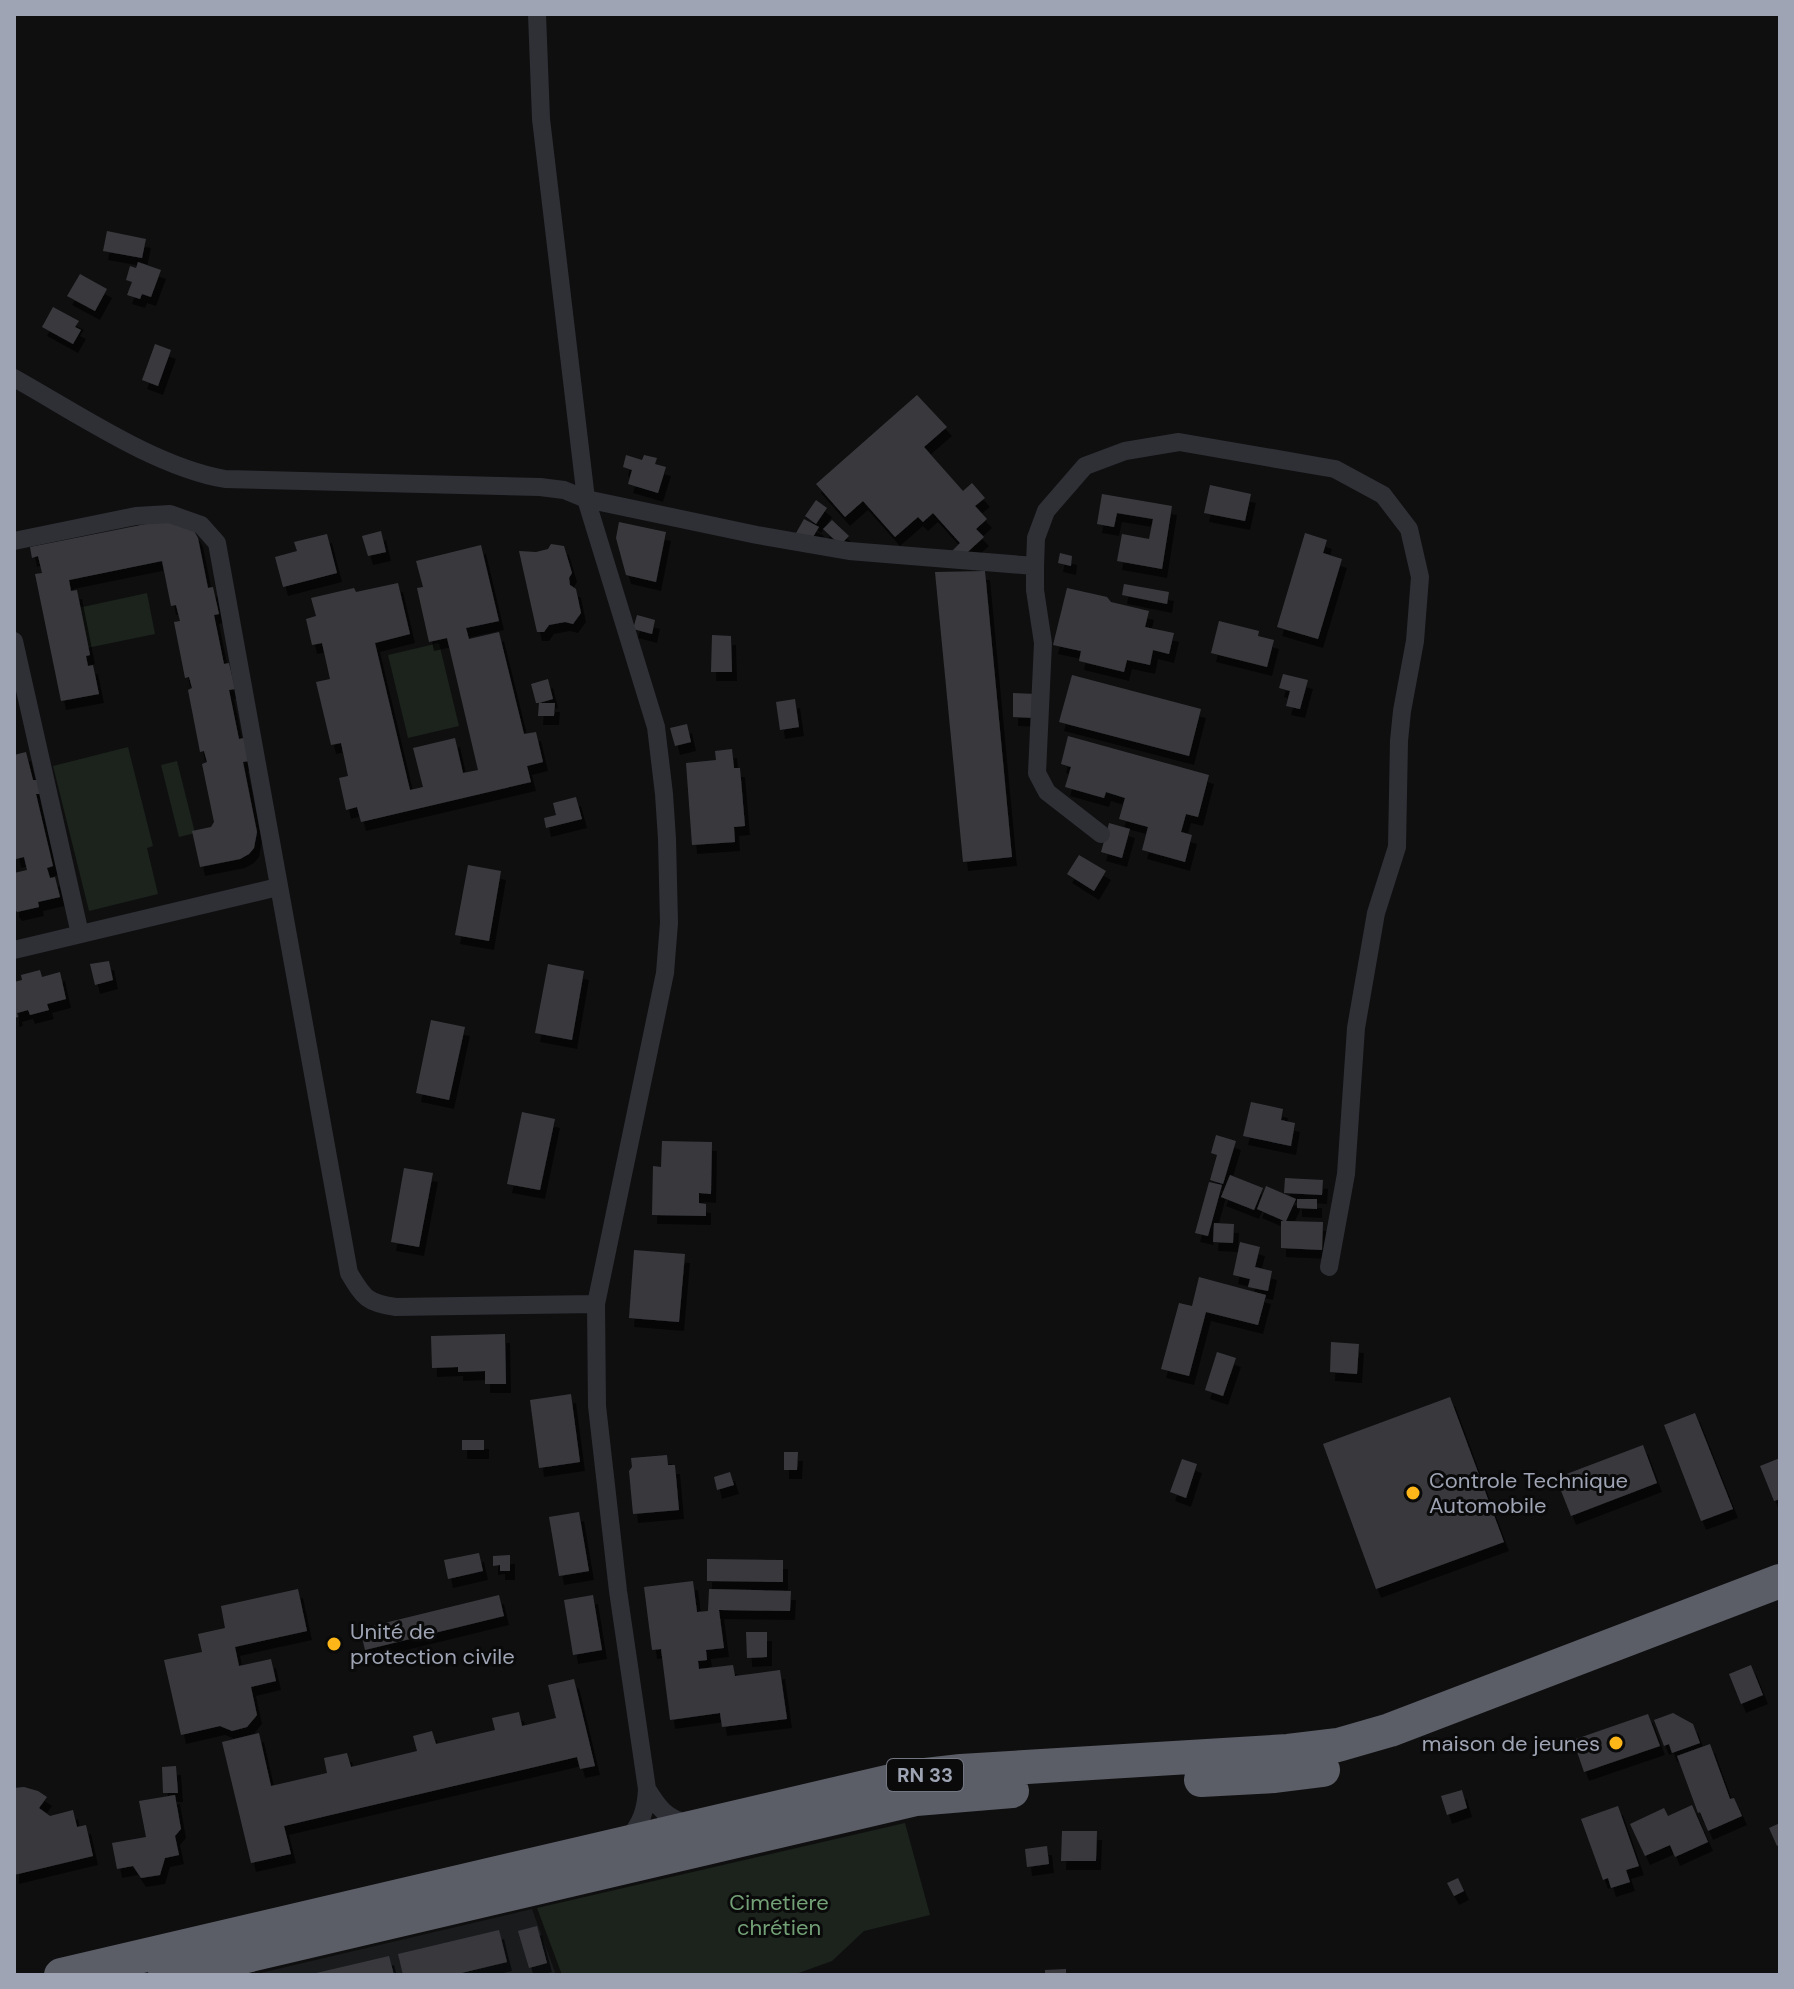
<svg xmlns="http://www.w3.org/2000/svg" width="1794" height="1989" font-family="'DM Sans',sans-serif">
<defs>
<filter id="shadow"><feDropShadow dx="5" dy="9" stdDeviation="0" flood-color="#0009"/></filter>
</defs>
<rect width="100%" height="100%" fill="#0f0f10"/>
<path fill="#1a1b1d" d="M532 1909 556 1975H252Z"/>
<path fill="#1b231c" d="M147 593 155 634 87 648 78 608Z
M439 643 459 726 408 738 388 655Z
M128 747 153 846 147 848 158 894 89 911 53 766Z
M177 761 195 833 179 837 161 765Z
M905 1823 930 1915 864 1931 832 1961 793 1975H562L537 1908Z"/>
<path fill="#38393e" filter="url(#shadow)" d="M107 231 146 239 142 258 103 251Z
M138 262 161 270 151 297 142 294 140 299 127 295 132 282 126 280 130 266 136 268Z
M80 274 107 289 95 311 67 296Z
M53 307 79 321 75 327 81 330 73 344 42 327Z
M155 344 171 350 158 386 142 380Z
M917 395 947 427 924 447 963 491 972 483 985 498 975 506 987 519 976 529 984 537 960 559 952 551 960 543 933 513 923 522 918 517 895 537 863 501 845 517 816 484Z
M626 455 642 460 644 455 657 458 655 464 666 467 658 493 628 484 632 470 623 467Z
M1210 485 1251 494 1245 521 1204 513Z
M1102 494 1172 506 1162 569 1117 561 1122 534 1149 539 1153 519 1117 513 1114 527 1097 524Z
M816 500 827 508 816 524 805 516Z
M804 519 819 527 810 542 796 533Z
M166 520 193 529 198 538 208 588 213 587 219 614 214 615 224 664 229 663 235 689 229 690 239 739 244 738 249 761 243 762 257 832 254 848 249 854 240 859 200 867 192 831 211 827 214 822 202 764 207 762 204 751 200 752 188 690 192 688 189 677 185 678 174 622 180 621 176 605 171 606 162 561 69 580 71 591 77 590 90 655 86 656 88 666 93 665 99 694 61 701 35 574 42 573 38 556 32 558 30 547Z
M832 520 849 536 840 545 823 529Z
M619 522 666 532 656 582 626 575 616 538Z
M381 531 386 552 368 556 362 536Z
M1305 533 1327 540 1323 553 1342 559 1318 639 1277 627Z
M327 534 337 573 283 587 275 557 297 551 294 542Z
M551 544 564 546 572 573 569 578 570 585 576 589 581 613 573 624 565 622 549 625 544 632H537L519 551 536 552 548 549Z
M481 545 499 621 466 628 469 639 499 632 524 734 536 732 543 762 527 766 531 782 361 822 357 807 346 810 339 778 348 776 341 743 331 745 316 682 330 679 322 643 312 645 306 619 316 616 311 598 354 588 356 592 398 583 410 634 375 643 410 790 423 787 413 748 455 738 463 773 478 770 447 638 429 642 417 588 423 587 416 561Z
M1060 553 1072 556 1071 566 1058 563Z
M985 571 1012 857 963 862 935 572Z
M1124 584 1169 592 1167 604 1122 595Z
M1067 588 1107 597 1111 602 1149 611 1145 627 1174 633 1169 654 1153 650 1150 665 1127 660 1124 672 1079 661 1081 651 1053 645Z
M637 615 655 620 652 634 633 629Z
M1219 621 1259 631 1258 636 1274 640 1267 667 1211 653Z
M712 635 731 636 732 672H711Z
M1283 674 1308 680 1300 709 1286 706 1290 691 1279 688Z
M1072 675 1201 709 1189 756 1059 722Z
M548 679 553 699 539 703H555L554 716H538L539 703H536L531 684Z
M1013 693 1036 694 1035 718 1013 717Z
M795 699 799 727 780 730 776 702Z
M687 724 691 742 675 746 670 728Z
M1068 736 1209 775 1198 817 1186 814 1181 832 1192 835 1185 862 1142 850 1148 827 1119 819 1125 798 1106 792 1104 798 1065 787 1071 767 1061 764Z
M732 749 734 768H740L745 826 734 827 735 842 692 845 686 763 716 760 715 751Z
M26 752 33 780H37L40 794H36L53 866 47 868 50 878 55 877 60 897 38 902 39 907 17 912 14 908V873L27 870 24 857 16 859 14 849V755Z
M576 797 582 819 546 828 544 818 556 815 553 803Z
M1109 823 1130 829 1122 858 1101 852Z
M1079 855 1106 871 1094 891 1067 874Z
M468 865 501 871 489 941 455 935Z
M109 961 113 980 95 985 90 964Z
M548 964 584 971 572 1040 535 1033Z
M40 970 42 977 60 972 66 999 47 1004 49 1010 30 1015 28 1010 17 1013 18 1017 14 1018V982L22 980 21 975Z
M431 1020 465 1027 449 1100 416 1093Z
M1251 1102 1283 1109 1281 1120 1295 1123 1291 1146 1243 1136Z
M522 1112 555 1119 540 1190 507 1184Z
M1216 1135 1236 1141 1223 1184 1210 1180 1217 1155 1211 1153Z
M662 1141 712 1142 711 1194 699 1193V1203L706 1204V1216L652 1215 653 1166 661 1167Z
M404 1168 433 1173 419 1247 391 1242Z
M1230 1175 1263 1188 1254 1210 1221 1197Z
M1285 1178 1323 1180 1322 1195 1284 1193Z
M1209 1182 1222 1185 1208 1236 1195 1233Z
M1266 1186 1296 1199 1286 1221 1323 1222 1322 1250 1281 1248V1221H1284L1257 1209Z
M1297 1199H1317V1209L1297 1208Z
M1214 1223 1234 1224 1233 1243 1213 1242Z
M1240 1242 1260 1247 1255 1267 1272 1271 1268 1291 1248 1287 1250 1279 1233 1275Z
M634 1250 685 1254 679 1322 629 1318Z
M1199 1277 1266 1295 1258 1325 1206 1312 1189 1376 1161 1369 1179 1303 1192 1306Z
M505 1334 506 1384H485V1371L458 1372V1367L432 1368 431 1336Z
M1331 1342 1359 1344 1357 1374 1330 1372Z
M1217 1352 1236 1358 1223 1396 1205 1390Z
M571 1394 580 1462 539 1468 530 1400Z
M1450 1397 1504 1542 1376 1589 1323 1444Z
M1695 1413 1733 1509 1701 1521 1664 1425Z
M462 1440H484V1450H462Z
M1643 1445 1657 1483 1571 1516 1556 1478Z
M784 1452H798L797 1470H784Z
M667 1455 668 1465H675L679 1510 633 1514 629 1471 632 1467 631 1458Z
M1780 1458V1499L1774 1501 1760 1466Z
M1182 1459 1197 1464 1186 1498 1170 1492Z
M730 1472 734 1485 717 1490 714 1477Z
M579 1512 589 1571 559 1576 549 1517Z
M479 1553 483 1571 448 1579 444 1560Z
M510 1555V1571H500V1565L493 1566V1556Z
M707 1559 783 1560V1582L707 1581Z
M693 1581 697 1612 708 1611 709 1589 791 1591 790 1611 719 1610 724 1648 706 1650 707 1660 698 1661 699 1669 733 1665 735 1676 780 1670 787 1719 722 1727 720 1713 670 1720 661 1649 652 1650 644 1587Z
M298 1589 307 1631 235 1647 239 1666 271 1659 276 1681 251 1687 257 1715 247 1727 232 1731 220 1726 181 1735 164 1660 202 1652 198 1634 225 1628 221 1606Z
M499 1595 504 1616 365 1650 360 1629Z
M593 1595 602 1650 573 1655 564 1600Z
M746 1632H767V1657L747 1658Z
M1751 1665 1763 1695 1741 1704 1729 1674Z
M574 1679 595 1766 580 1769 577 1757 284 1826 291 1854 251 1863 222 1742 259 1733 271 1786 327 1773 324 1758 347 1753 351 1767 417 1751 413 1736 432 1731 436 1744 495 1730 492 1718 519 1712 522 1726 556 1718 548 1685Z
M1673 1713 1693 1724 1700 1743 1672 1753 1669 1744 1664 1746 1654 1720Z
M1648 1714 1660 1746 1584 1772 1573 1740Z
M1710 1744 1730 1799 1734 1798 1742 1816 1708 1831 1700 1812 1698 1813 1677 1756Z
M176 1766 178 1793H163L162 1767Z
M24 1787 38 1791 47 1797 39 1808 50 1816 73 1810 77 1827 86 1825 93 1856 14 1875V1788Z
M1462 1790 1467 1808 1447 1815 1441 1796Z
M175 1795 181 1829 175 1836 179 1855 165 1858 160 1875 141 1878 133 1866 117 1869 112 1843 146 1837 139 1801Z
M1692 1805 1708 1842 1675 1857 1670 1845 1645 1856 1630 1824 1664 1808 1668 1816Z
M1618 1806 1639 1866 1626 1870 1630 1882 1611 1888 1608 1878 1603 1880 1581 1819Z
M1780 1823V1844L1777 1846 1769 1828Z
M1062 1831H1097L1096 1861H1061Z
M1047 1846 1049 1864 1027 1867 1025 1849Z
M1458 1878 1464 1891 1454 1896 1447 1883Z
M537 1926 547 1963 529 1968 518 1931Z
M499 1930 507 1962 453 1975H403L398 1954Z
M389 1956 394 1975H312V1974Z
M1066 1969V1975H1045V1970Z"/>
<g fill="none" stroke-linecap="round" stroke-linejoin="round">
<path stroke="#2f3036" stroke-width="18" d="M537 14 541 119 586 499 757 535 849 551 1035 566V590L1043 643 1037 773 1047 792 1101 834
M14 378C77 413 155 467 225 479L540 487 564 490 586 499 656 727 664 794 667 839 669 923 665 973 596 1304 597 1406 618 1591 647 1789C646 1811 641 1823 628 1839
M14 541 136 516 170 514 201 525 217 543 349 1273C364 1298 367 1303 396 1307L596 1304
M1035 566 1036 538 1046 511 1085 466 1125 451 1179 442 1335 469 1383 495 1409 529 1420 577 1415 641 1402 711 1399 741 1397 847 1376 913 1356 1028 1346 1174 1329 1267
M14 641 80 934
M14 950 278 887
M647 1789C658 1807 667 1820 689 1823"/>
<path stroke="#5b5e67" stroke-width="34" d="M1201 1780 1275 1776 1323 1770
M61 1975 908 1777 961 1771 1288 1751 1338 1745 1390 1730 1780 1581
M165 1975 916 1799 1012 1791"/>
</g>
<g fill="#ffb618" stroke="#0a0a0b" stroke-width="3">
<circle cx="1413" cy="1493" r="8"/>
<circle cx="334" cy="1644" r="8"/>
<circle cx="1616" cy="1743" r="8"/>
</g>
<g text-anchor="middle" stroke-width="6" stroke-linejoin="round" paint-order="stroke">
<rect fill="#0a0a0b" stroke="#727681" stroke-width="2" x="887" y="1759" width="76" height="32" rx="6"/>
<g font-size="20" font-weight="bold" fill="#9ea4b3">
<text x="925" y="1782">RN 33</text>
</g>
<g font-size="22" fill="#9ea4b3" stroke="#0a0a0b" text-anchor="start">
<text x="1429" y="1488">Controle Technique<tspan x="1429" dy="25">Automobile</tspan></text>
<text x="350" y="1639">Unité de<tspan x="350" dy="25">protection civile</tspan></text>
<text x="1600" y="1751" text-anchor="end">maison de jeunes</text>
</g>
<g font-size="22" fill="#73a076" stroke="#0a0a0b">
<text x="779" y="1910">Cimetiere<tspan x="779" dy="25">chrétien</tspan></text>
</g>
</g>
<rect width="1794" height="1989" fill="none" stroke="#9ea4b3" stroke-width="32"/>
</svg>
